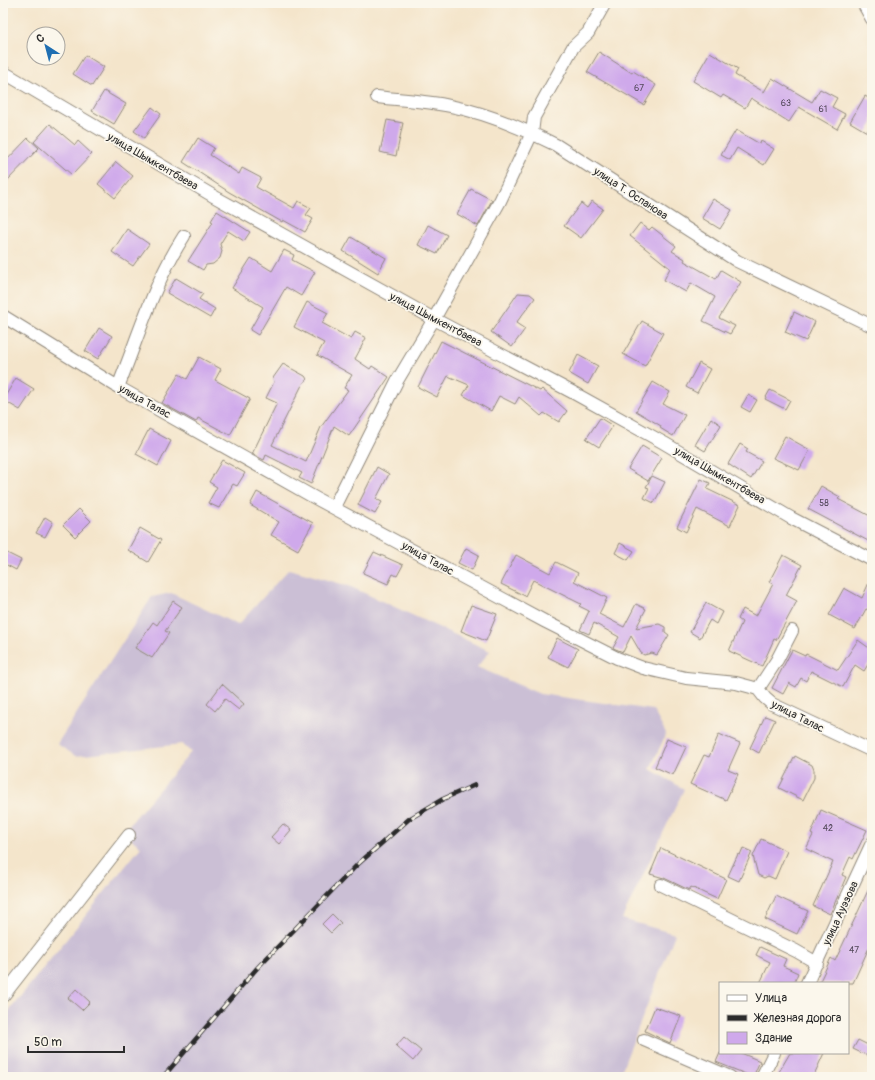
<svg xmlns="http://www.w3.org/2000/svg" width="875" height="1080" font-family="Pangolin,sans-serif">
<rect width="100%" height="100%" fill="#fbf7ec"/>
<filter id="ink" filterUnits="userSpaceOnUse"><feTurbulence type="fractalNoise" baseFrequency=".025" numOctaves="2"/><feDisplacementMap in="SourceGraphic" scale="8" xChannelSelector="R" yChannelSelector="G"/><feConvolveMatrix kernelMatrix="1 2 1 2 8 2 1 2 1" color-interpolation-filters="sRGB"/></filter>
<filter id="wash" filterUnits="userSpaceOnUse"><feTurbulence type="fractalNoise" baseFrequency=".012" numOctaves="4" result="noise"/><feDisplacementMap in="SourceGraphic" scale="16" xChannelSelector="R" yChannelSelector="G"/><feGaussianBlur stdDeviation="0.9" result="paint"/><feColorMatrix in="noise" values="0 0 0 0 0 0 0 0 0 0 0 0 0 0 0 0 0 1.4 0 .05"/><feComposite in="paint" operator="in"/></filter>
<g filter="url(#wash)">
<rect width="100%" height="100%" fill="#f4e5cb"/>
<path fill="#cbbfd5" d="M289 569 349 586 490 651 477 667 540 694 653 710 666 734 650 769 684 789 622 919 675 934 619 1077H3V1018L141 847 123 832 191 752 182 744 76 756 57 744 152 597 171 593 238 625Z"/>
<g id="blocks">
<path fill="#cfa9eb" d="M599 52 632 73 633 71 656 85 644 105 587 72Z
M710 52 738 69 735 75 764 92 772 78 812 102 820 89 837 98 832 107 845 114 837 129 799 107 789 122 751 98 745 108 723 95 721 98 693 81Z
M85 55 104 67 92 86 73 74Z
M104 91 126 104 114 124 92 111Z
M865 96 872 100V123L867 132 850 122Z
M152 107 161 114 144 138 134 131Z
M387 120 403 123 396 156 380 152Z
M50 124 75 145 78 141 92 154 72 175 34 142Z
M736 130 760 144 761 141 774 149 764 165 737 148 730 160 721 155Z
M28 138 39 148 3 185V164Z
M198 138 214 148 210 155 239 174 242 168 261 178 256 187 294 208 298 201 311 208 306 215 313 219 305 232 283 220 282 222 229 192 183 162Z
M116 162 133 176 115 198 98 184Z
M471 189 492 200 478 226 457 214Z
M713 199 732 210 720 229 702 218Z
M592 201 603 209 581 238 564 226 581 203 587 208Z
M217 211 250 232 244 241 228 231 220 244 222 251 220 258 213 264 206 265 203 270 188 261 213 222 211 221Z
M640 223 649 230 652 227 676 246 672 251 685 259 684 261 716 279 721 270 741 282 719 318 735 326 730 334 703 321 715 297 691 283 686 292 664 280 670 268 630 236Z
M428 225 447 235 437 254 418 245Z
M127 229 149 244 133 266 112 252Z
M351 237 386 258 378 273 343 251Z
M284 250 294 255 292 260 315 272 301 296 286 287 258 335 250 330 263 307 232 288 251 258 272 271Z
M176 278 203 294 199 299 215 309 210 318 167 293Z
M518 293 530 294 535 298 516 323 525 329 512 347 491 332Z
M307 302 328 313 322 323 351 339 355 332 366 338 355 359 370 369 372 366 389 377 349 436 334 426 311 484 299 478 302 473 266 455 264 460 252 454 277 403 266 398 274 382 273 378 283 364 305 376 307 379 302 385 272 445 306 462 321 427 348 390 344 388 352 375 317 355 324 343 294 327Z
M794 312 815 322 806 341 785 332Z
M642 321 663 333 645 366 623 354Z
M99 328 112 336 98 359 85 351Z
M441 341 540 391 542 389 567 411 559 422 544 413 541 416 519 397 515 404 499 396 491 411 463 395 469 385 448 376 437 397 418 387Z
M578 355 598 366 588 384 569 373Z
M199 357 221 369 215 380 250 399 230 435 198 418 196 422 162 403 179 374 187 379Z
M699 363 710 369 697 393 686 387Z
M16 378 34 389 20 410 3 400Z
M653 382 670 392 663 404 685 415 673 436 660 428 661 426 636 411Z
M770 390 790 400 785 409 765 399Z
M748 395 757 400 750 412 741 407Z
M600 418 613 426 599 447 586 439Z
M711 418 721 425 705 451 695 445Z
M149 429 171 441 158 466 136 454Z
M785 436 810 450 799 470 773 458Z
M740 444 748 449 746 452 762 461 751 479 728 464Z
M642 446 662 458 648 481 628 469Z
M222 460 245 473 237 486 233 484 219 508 208 503 217 487 209 482Z
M377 467 389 474 376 499 382 502 375 514 358 505Z
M652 476 665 482 654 503 644 498 649 488 646 487Z
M701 479 710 483 707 489 740 505 730 526 697 509 686 532 677 527Z
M821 486 840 497 838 499 872 517V543L808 509Z
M257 492 313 523 298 550 271 535 279 522 250 505Z
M79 509 91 521 75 537 63 525Z
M45 517 53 522 45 537 36 533Z
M140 528 161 540 148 562 128 550Z
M620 543 634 551 628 560 615 553Z
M466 548 479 555 472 570 458 563Z
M3 551 21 560 16 570 3 563Z
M374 552 403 565 397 576 393 574 388 584 363 573Z
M516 555 550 573 556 562 578 573 574 581 607 598 599 614 624 627 636 604 646 609 636 628 659 624 665 627V632L669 635 657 655 652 653 644 655 641 653 631 636 623 652 613 648 619 637 594 623 589 634 580 630 589 611 579 606 581 604 533 580 525 596 501 584Z
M783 555 802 565 786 595 797 601 776 640 774 639 762 666 729 651 742 622 738 619 743 609 756 616 773 584 769 582Z
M872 576V611L866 609 855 629 829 615 844 588 862 598Z
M173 601 182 607 165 631 169 633 152 658 135 648 153 622 157 625Z
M706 603 722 612 716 624 710 620 700 638 690 632Z
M471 605 497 614 486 641 461 631Z
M557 638 578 649 568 667 548 657Z
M858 640 872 650V658L864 671 855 665 843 687 811 671 806 681 801 678 796 687 789 683 783 694 772 688 792 650 805 656 806 654 838 670Z
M222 684 244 704 239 710 225 699 215 711 207 704Z
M765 716 775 720 759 753 750 748Z
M719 734 740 743 728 770 738 774 726 800 690 784 704 755 709 757Z
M667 739 686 747 673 775 655 767Z
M795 756 812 765 814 770V778L803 800 779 788Z
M821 810 867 830 853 859 850 857 842 875 846 877 830 914 813 906 833 862 806 849 813 835 811 834Z
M283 824 291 830 279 844 271 837Z
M761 839 787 851 775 879 768 876 764 878 758 875 753 856Z
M661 848 726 879 717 899 691 887 689 890 664 878 650 874Z
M743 848 752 852 739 881 728 876 738 854 740 855Z
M872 882V941L853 983H819L831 958 835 961Z
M776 896 808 911 797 934 765 919Z
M332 914 341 923 331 933 322 924Z
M760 947 786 959 783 966 798 973 794 983H760L770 962 756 955Z
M76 989 90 1002 82 1010 68 998Z
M655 1007 681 1016 670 1043 645 1031Z
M404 1037 421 1051 413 1061 396 1046Z
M858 1040 872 1047V1058L853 1049Z
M720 1053H741L760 1061 753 1077 716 1062Z
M790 1053H824L813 1077H776Z"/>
</g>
</g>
<g filter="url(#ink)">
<use href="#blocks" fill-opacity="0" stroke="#90887b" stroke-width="1"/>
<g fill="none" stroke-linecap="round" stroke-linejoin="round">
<g stroke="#90887b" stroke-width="14">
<path id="minor" d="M863 3 872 19
M3 72 215 197 434 319 572 392 664 443 791 518 872 560
M377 97C401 100 426 101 450 106 487 113 522 128 556 145L737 261 872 326
M3 316 118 387 317 499 546 622 617 658 643 668 686 678 736 683 751 687 758 689 765 698 772 704 872 751
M118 387C139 335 154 282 184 236
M334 507 397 381 434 319 500 201 532 133 534 117 544 99 573 47 588 33 605 3
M758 689 777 660 792 631
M661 885 796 951 817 963
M807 983 872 843
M3 996 129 835
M644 1040 730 1077
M762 1077 774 1053"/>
</g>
<use href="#minor" stroke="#fff" stroke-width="12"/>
<g stroke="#2b2b2b" stroke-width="4.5">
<path id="rail" d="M163 1077 258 967 357 865 409 819 443 799 475 785"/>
</g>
<use href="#rail" stroke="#fbf7ec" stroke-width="3" stroke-dasharray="9" stroke-linecap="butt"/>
</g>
</g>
<g text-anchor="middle" stroke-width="3.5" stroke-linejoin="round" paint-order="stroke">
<g font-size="9" fill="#544a5b">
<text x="639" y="91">67</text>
<text x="786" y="106">63</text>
<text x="823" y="112">61</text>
<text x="824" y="506">58</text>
<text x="828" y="831">42</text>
<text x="854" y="953">47</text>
</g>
<g font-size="11" fill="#2b2b2b" stroke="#fbf7ec">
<text transform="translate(153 161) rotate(30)" y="4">улица Шымкентбаева</text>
<text transform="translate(631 193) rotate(33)" y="4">улица Т. Оспанова</text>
<text transform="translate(436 319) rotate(28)" y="4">улица Шымкентбаева</text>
<text transform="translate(145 401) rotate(29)" y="4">улица Талас</text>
<text transform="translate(720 475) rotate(30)" y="4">улица Шымкентбаева</text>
<text transform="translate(428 558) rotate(29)" y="4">улица Талас</text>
<text transform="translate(798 716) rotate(27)" y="4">улица Талас</text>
<text transform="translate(840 913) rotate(-65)" y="4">улица Ауэзова</text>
</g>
</g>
<rect width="875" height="1080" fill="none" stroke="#fbf7ec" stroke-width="16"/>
<rect x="719" y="982" width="130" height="72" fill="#fbf7ec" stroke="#a8a59f"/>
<rect x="727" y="995" width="20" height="6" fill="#ffffff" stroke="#a8a59f"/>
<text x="755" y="1002" font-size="12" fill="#2b2b2b">Улица</text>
<rect x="727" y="1015" width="20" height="6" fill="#2b2b2b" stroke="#a8a59f"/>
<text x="755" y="1022" font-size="12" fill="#2b2b2b">Железная дорога</text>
<rect x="727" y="1032" width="20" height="12" fill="#cfa9eb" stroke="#a8a59f"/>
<text x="755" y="1042" font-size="12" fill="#2b2b2b">Здание</text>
<g transform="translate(46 46) rotate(324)"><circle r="19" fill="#fbf7ec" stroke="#a8a59f"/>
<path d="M0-3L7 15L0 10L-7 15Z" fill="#1f6fb2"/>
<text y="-6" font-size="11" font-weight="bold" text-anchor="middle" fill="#2b2b2b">С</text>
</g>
<path d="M28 1046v6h96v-6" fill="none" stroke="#2b2b2b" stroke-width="2"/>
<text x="34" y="1046" font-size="12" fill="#2b2b2b" stroke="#fbf7ec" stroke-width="3" paint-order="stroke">50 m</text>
</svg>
